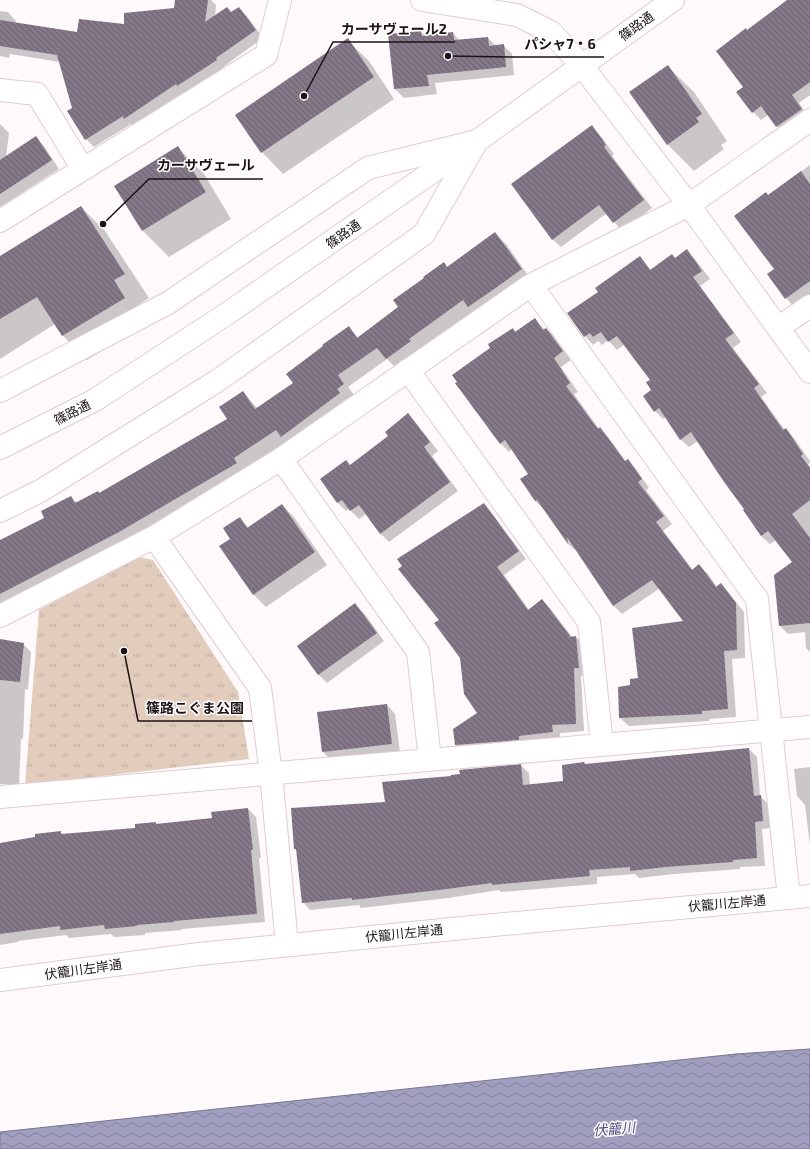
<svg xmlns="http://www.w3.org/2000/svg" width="810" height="1149" font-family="'Exo 2','Noto Sans JP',sans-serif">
<defs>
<pattern id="park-tufts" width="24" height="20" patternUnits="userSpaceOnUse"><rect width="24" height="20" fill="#e2ccbc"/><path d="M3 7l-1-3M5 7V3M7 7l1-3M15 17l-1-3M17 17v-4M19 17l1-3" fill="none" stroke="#c1aea1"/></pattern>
<pattern id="water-waves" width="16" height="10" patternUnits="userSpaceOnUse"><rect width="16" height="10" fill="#a09fc0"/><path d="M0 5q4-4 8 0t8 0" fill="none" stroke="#82809b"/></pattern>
<pattern id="building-back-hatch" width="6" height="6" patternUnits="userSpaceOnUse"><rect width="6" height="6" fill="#847787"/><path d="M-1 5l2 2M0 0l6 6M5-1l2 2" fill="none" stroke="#6b606d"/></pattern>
</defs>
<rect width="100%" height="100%" fill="#fef9fb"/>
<path fill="url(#park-tufts)" d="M139 557 153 560 238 692 249 759 25 785 39 610Z"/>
<path fill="url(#water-waves)" stroke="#78758d" d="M810 1049V1149H0V1132L736 1054Z"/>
<path fill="#0003" d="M176 0H211L216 5 215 17 232 13 239 8 247 16 263 38 223 67 225 69 186 94 184 92 133 126 131 124 94 147 86 139 73 109 60 62 10 54 9 58 0 56V11L8 12 16 21 15 23 78 33 125 25 175 9Z
M789 0H810V95L799 103 809 118 785 134 777 126 768 115 761 120 753 112 744 87 747 31Z
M421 32 425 36 453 33 460 41 488 38 496 46 503 45 512 54 514 75 435 83 437 94 404 98 395 89 389 35Z
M347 40 369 61 394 99 283 174 262 152Z
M667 66 694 92 727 141 721 145 724 149 694 171 667 144Z
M0 124 9 133 6 157 36 138 44 146 59 169 0 207Z
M592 127 600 135 614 154 612 156 652 208 622 231 607 213 561 247 552 239Z
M177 147 204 174 231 219 169 257 143 231 115 186Z
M810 165V295L794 307 786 298 768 274 775 269 768 196Z
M81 207 105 231 149 298 138 305 149 322 87 360 62 335 55 324 0 359V257Z
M495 233 506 244 532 281 480 318 474 311 419 350 398 370 387 359 348 387 354 395 293 448 287 441 244 469 247 475 0 610V541L45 518 71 497 77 503 100 494 229 420 243 392 258 409 294 384 349 328 359 338 400 308 444 264 448 268Z
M687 251 695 259 710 279 700 286 741 342 733 348 767 393 761 397 785 430 786 429 794 438 810 461V463L808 464 810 467V652L806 648 805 632 788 634 780 626 793 563 776 540 770 544 761 536 746 510 698 441 689 447 680 439 666 417 663 419 655 411 651 380 625 344 617 350 608 340 602 345 598 341 593 345 585 336 599 292 640 257 651 270 676 259Z
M535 319 545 330 546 329 555 337 571 360 561 367 578 392 574 394 599 429H600L608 437 626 462 628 460 636 469 649 488 646 490 672 524 663 531 693 570 699 566 708 574 717 587 721 585 729 593 744 612 745 658 732 659 736 717 709 719V721L629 726 620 718 631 686 640 679 685 622 660 588 622 614 614 606 575 547V550L568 544 544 509 535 501 529 474 512 449 509 452 501 444 457 383 491 348 512 329 516 332Z
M408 415 416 423 438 451 432 456 458 491 389 542 381 534 366 514 359 519 349 509 346 511 338 503 321 479 351 466 390 436Z
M484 504 491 512 526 559 504 575 529 610 542 600 550 608 572 637H576L584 645 587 675 581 676 584 731 560 733V739L464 753 456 745 478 713 461 657 440 620Z
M282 505 294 517 327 565 266 607 254 595 221 547 232 539 240 518 249 528Z
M355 605 364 613 384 641 327 683 318 674Z
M0 640 23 644 31 652 28 690 25 689 23 739H21L19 785 0 784Z
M387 705 395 714 400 752 331 760 323 752Z
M749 749 757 757 760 796 768 804 771 828 762 829 765 866 740 867V869L674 874 639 878 635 874 597 877V884L501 892 499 890 448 898 361 908 359 905 310 910 303 902 297 851 295 849 387 803 452 777 521 766 529 773 530 786 564 782 586 765Z
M810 767V846L805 805 797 796 794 769Z
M248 809 256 817 261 858H259L265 922 182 929V930L145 933V935L114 937 111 934 69 938 66 935 18 941V942L0 945V844L37 838 60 832 64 835 136 829 155 823 157 824 213 819Z"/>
<path fill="url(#building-back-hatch)" d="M175 0H208L205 22 227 7 231 12 239 7 256 30 216 58 217 60 177 86 176 84 124 119 123 116 85 140 67 111 72 108 57 55 0 46V20L77 32 79 19 124 24V13L174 8Z
M787 0H810V82L792 95 802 109 776 127 761 106 752 113 736 92 743 87 716 51 746 28 747 30Z
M421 31 422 36 453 32 454 40 488 37 489 46 504 44 506 67 427 75 429 86 394 89 388 34Z
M348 38 374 77 261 153 235 115Z
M668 65 702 114 696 118 699 122 667 145 629 92Z
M592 125 606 145 604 147 644 200 613 223 599 205 552 240 511 184Z
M36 136 52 160 0 194V160Z
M178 146 206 192 142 231 114 186Z
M801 171 810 184V281L785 299 767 274 774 269 734 216 766 192 768 195Z
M81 206 125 274 114 280 125 298 62 336 37 297 0 319V256Z
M495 232 522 269 497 287 468 307 463 300 409 339 411 341 386 359 377 348 338 375 344 384 337 389 340 393 281 437 276 430 234 458 237 463 119 532 0 594V540L44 518 41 511 71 496 75 503 98 491 99 493 227 419 219 407 243 391 255 409 293 383 286 374 323 346 322 345 349 326 357 338 398 307 393 300 424 278 423 277 444 262 447 267Z
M687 249 702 271 693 277 734 333 725 339 759 384 754 388 783 430 786 428 803 454 801 456 810 468V500L792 514 810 538V623L779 626 774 575 792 562 768 531 761 536 743 510 744 509 724 482 691 432 680 440 659 408 654 412 643 396 651 390 646 382 650 380 617 336 608 342 601 332 593 337 590 333 584 337 567 313 598 292 595 288 640 256 650 270 672 254 675 258Z
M535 318 543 330 546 328 563 351 554 358 570 383 566 386 598 429 600 427 625 461 628 459 642 479 638 482 664 516 656 522 692 570 699 564 716 587 721 583 736 603 737 650 724 651 728 709 702 711V714L619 718 618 687 630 685V679L638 678 632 628 683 621 652 580 613 606 567 537 568 544 537 500 535 501 520 479 528 474 505 440 500 444 455 383 457 382 452 375 490 348 488 344 513 328 515 332Z
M408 413 430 442 424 447 450 482 380 534 359 505 350 511 342 500 337 503 320 479 346 460 350 465 388 436 385 432Z
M484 503 519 551 497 567 528 610 542 599 570 636 569 637 576 636 579 668H574L576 724 552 725 553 732 519 736V740L455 745 453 729 477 713 464 694 460 658 434 623 439 620 398 569 402 566 397 559Z
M282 504 315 552 253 595 219 546 230 539 223 528 240 517 247 528Z
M355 603 377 633 318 675 297 646Z
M0 639 24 643 20 682 0 680Z
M387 704 392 744 322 752 317 712Z
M749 748 754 796 761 795 763 821 755 822 757 858 733 860V862L666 867 630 871V867L589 870 590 876 492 885V883L439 890 352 900V898L302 903 296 849H294L291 808 385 802 382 782 451 776V775L460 774 459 770 521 764 523 785 563 781 562 765 584 762 585 764Z
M248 808 253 850H251L257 914 174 921V922L137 925V926L105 929 104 925 60 930V926L0 934V843L35 837V834L61 831V834L135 828V824L156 822V824L212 818 211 812Z"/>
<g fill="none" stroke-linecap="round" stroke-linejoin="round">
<g stroke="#e2cbd3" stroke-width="24">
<path id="minor" d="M422 0 517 15 551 32 582 66 689 205 810 372
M0 90 37 94 83 169
M0 221 266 55 280 0
M531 285 757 599 789 898
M778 328 810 306
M408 370 589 622 602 745
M0 391 168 303 368 168 477 141 424 234 217 381 42 490 0 511
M281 459 418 652 430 760
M154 537 260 688 271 774 287 945
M0 616 154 537 281 459 531 285 689 205 810 120
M0 797 810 727"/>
</g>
<g stroke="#e2cbd3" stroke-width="24">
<path id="tertiary" d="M0 980 199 954 483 926 810 896"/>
</g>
<g stroke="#e2cbd3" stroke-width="24">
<path id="secondary" d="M0 448 95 400 225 315 477 141 673 0"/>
</g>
<use href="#minor" stroke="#fff" stroke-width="22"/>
<use href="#tertiary" stroke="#fff" stroke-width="22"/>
<use href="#secondary" stroke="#fff" stroke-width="22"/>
</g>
<g text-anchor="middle" stroke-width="3" stroke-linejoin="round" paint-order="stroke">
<g font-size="13" fill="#1b1316" stroke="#fff">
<text transform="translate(636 26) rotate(-36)" y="5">篠路通</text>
<text transform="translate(343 234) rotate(-35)" y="5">篠路通</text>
<text transform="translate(72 412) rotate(-27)" y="5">篠路通</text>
<text transform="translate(727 903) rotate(-5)" y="5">伏籠川左岸通</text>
<text transform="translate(404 933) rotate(-6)" y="5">伏籠川左岸通</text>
<text transform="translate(83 969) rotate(-8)" y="5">伏籠川左岸通</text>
</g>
<g font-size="14" font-style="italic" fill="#514d7d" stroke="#fff">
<text transform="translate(614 1129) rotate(-5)" y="5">伏籠川</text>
</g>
</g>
<path fill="none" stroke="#1b1316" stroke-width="1.5" d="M304 96L333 42H455M448 56L516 57H604M103 224L149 179H263M124 651L138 721H252"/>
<g fill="#1b1316" stroke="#fff" stroke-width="1.5">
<circle cx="304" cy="96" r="4"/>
<circle cx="448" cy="56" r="4"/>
<circle cx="103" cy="224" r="4"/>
<circle cx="124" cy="651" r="4"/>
</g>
<g font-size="14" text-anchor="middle" font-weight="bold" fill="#1b1316" stroke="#fff" stroke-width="3" stroke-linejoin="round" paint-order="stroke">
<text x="394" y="34">カーサヴェール2</text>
<text x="560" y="49">パシャ7・6</text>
<text x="206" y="170">カーサヴェール</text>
<text x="195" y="713">篠路こぐま公園</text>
</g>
</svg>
